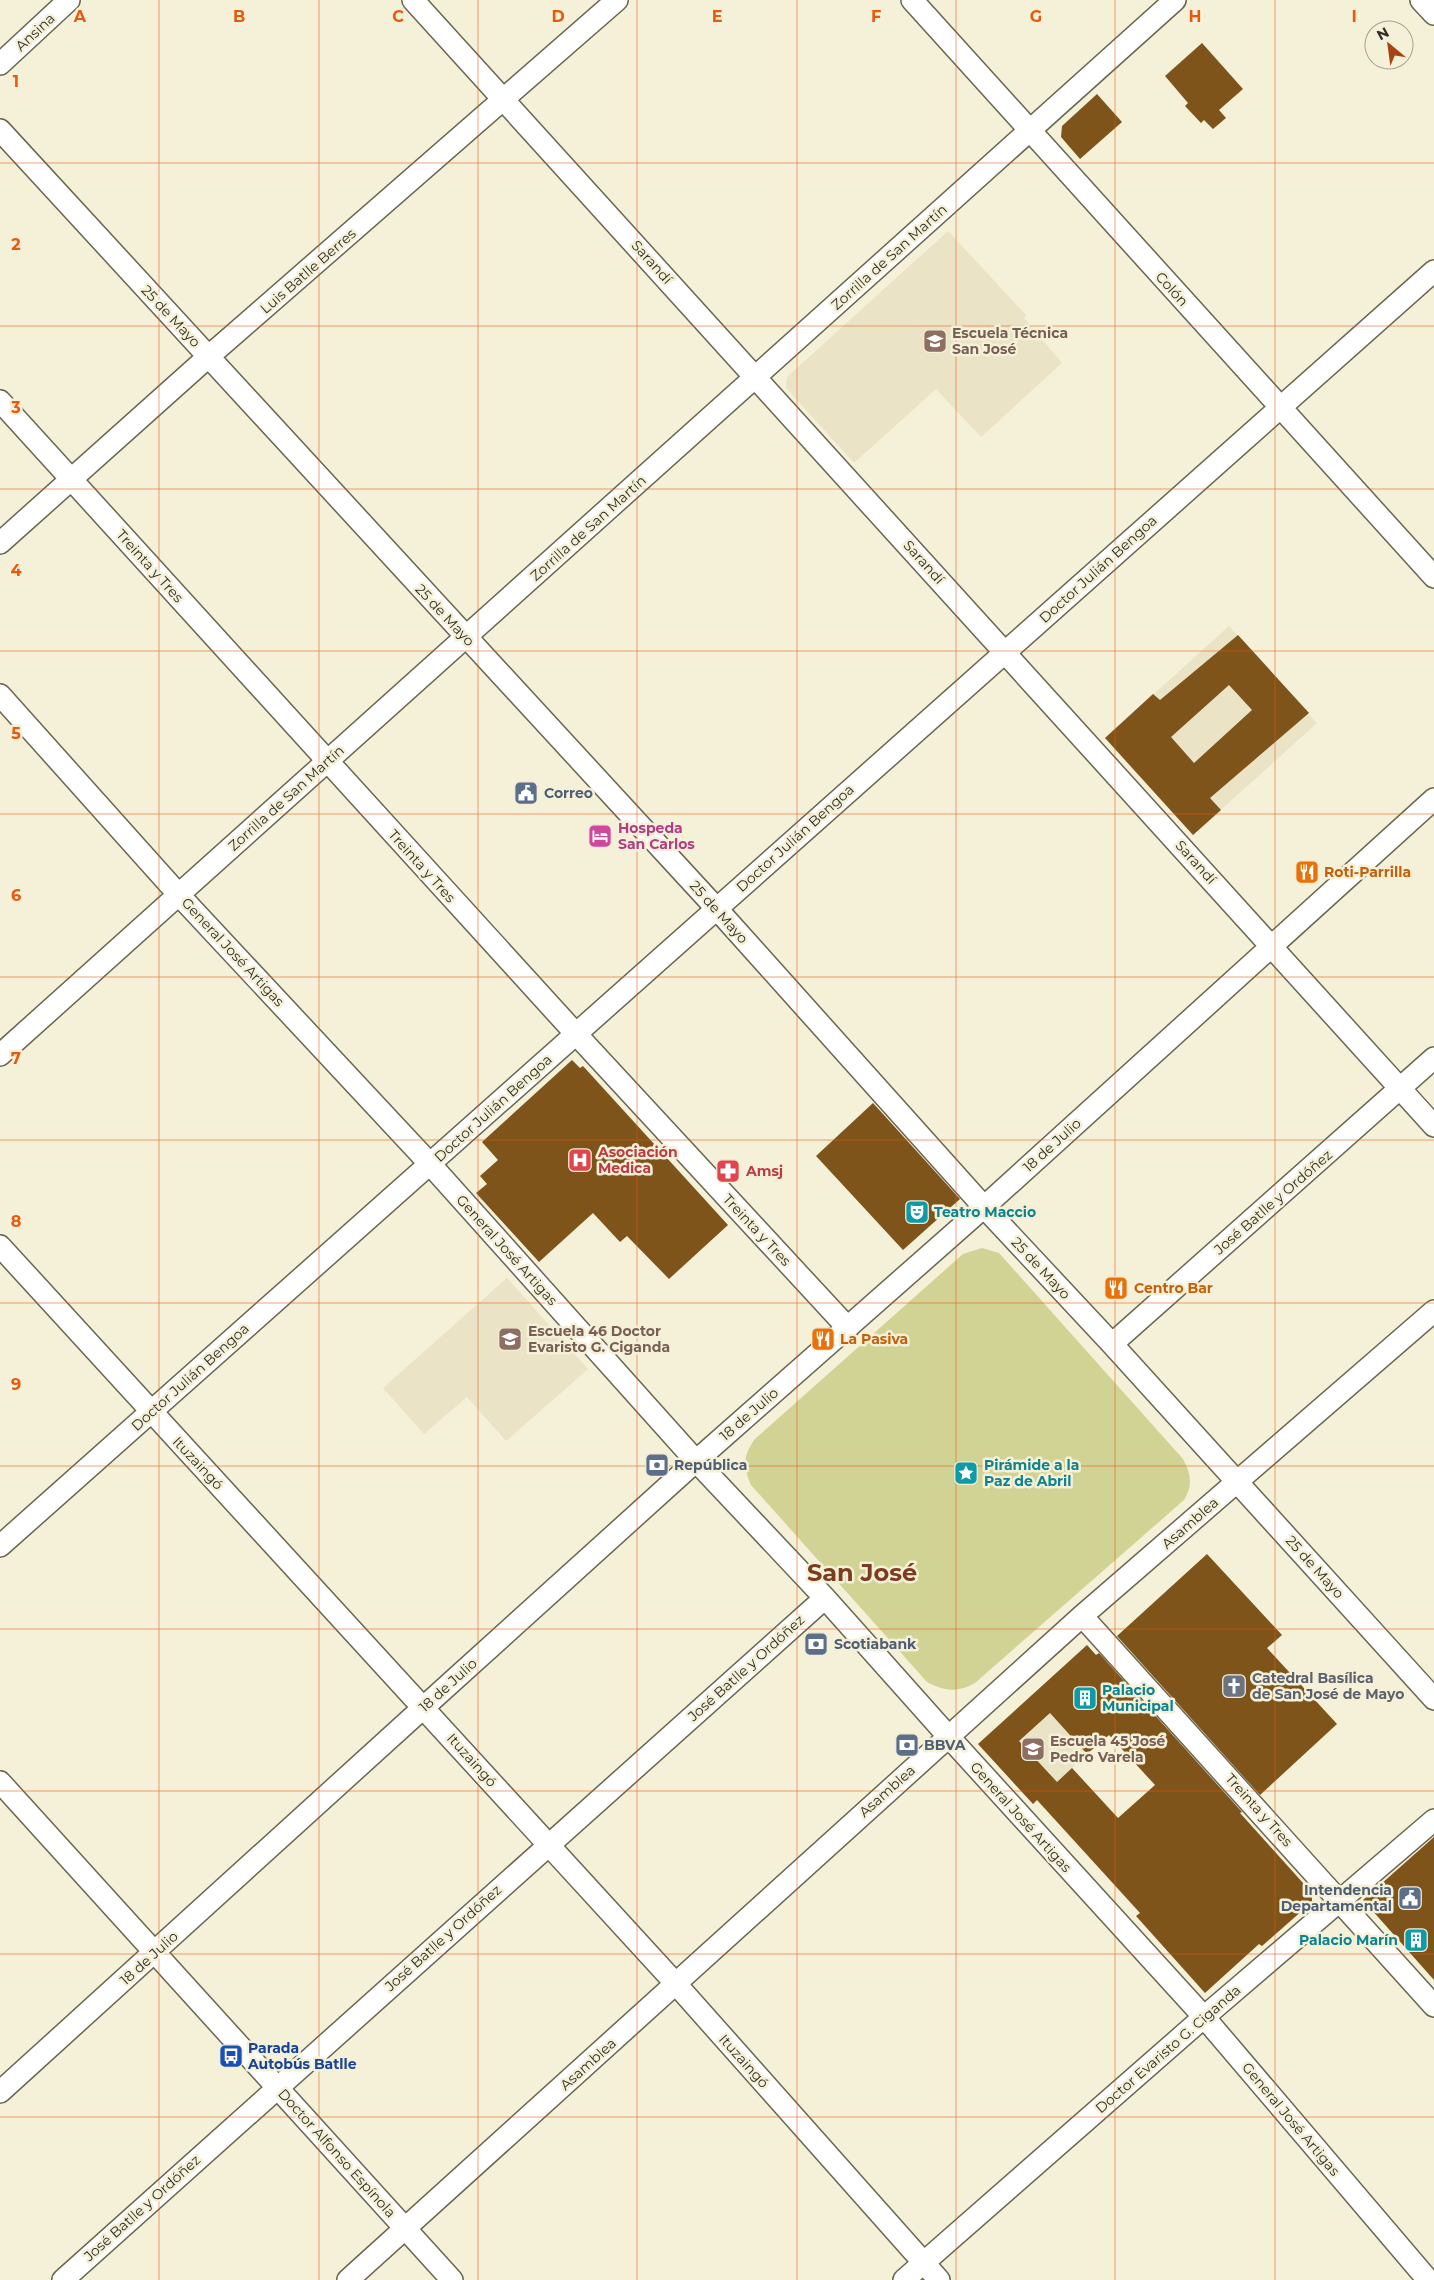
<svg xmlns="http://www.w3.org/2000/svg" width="1434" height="2280" font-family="Montserrat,sans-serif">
<rect width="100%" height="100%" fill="#f5f0d8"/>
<path fill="#eae3c5" d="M948 231 1026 315 1024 318 1062 363 981 437 936 389 854 463 786 388 787 377Z
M1229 626 1317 723 1193 835 1105 738Z
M507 1278 588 1369 506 1441 467 1397 424 1434 383 1388Z
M1033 1694 1087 1754 1033 1804 978 1744Z"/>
<path fill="#d0d393" d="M982 1248 999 1253 1183 1459C1191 1473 1193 1486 1184 1500L975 1683C958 1693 944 1691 927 1682L751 1485C743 1467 743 1455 755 1439L963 1254Z"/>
<path fill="#7e541b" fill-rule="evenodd" d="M1202 43 1243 89 1219 110 1226 118 1213 129 1204 120 1201 123 1185 106 1188 103 1165 76Z
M1097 94 1122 122 1080 159 1061 137 1062 126Z
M1238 635 1309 713 1210 798 1221 810 1193 835 1105 738 1153 694 1160 700ZM1229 685 1252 710 1194 763 1171 737Z
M572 1060 580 1068 583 1066 728 1225 669 1279 627 1236 620 1242 593 1213 539 1262 476 1193 487 1184 480 1176 498 1160 482 1142Z
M873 1103 960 1199 903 1250 816 1156Z
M1207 1554 1282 1635 1267 1648 1337 1724 1260 1795 1117 1636Z
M1087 1645 1096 1655 1099 1653 1242 1812 1240 1813 1312 1893V1902L1262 1946 1259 1944 1205 1993 1136 1916 1140 1913 1037 1800 1033 1804 978 1744ZM1050 1713 1087 1754 1109 1735 1155 1785 1118 1818 1072 1768 1057 1782 1019 1741Z
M1434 1837V1980L1363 1900Z"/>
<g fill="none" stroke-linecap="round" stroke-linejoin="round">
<g stroke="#6a6651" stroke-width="24">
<path id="street" d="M413 0 1434 1126
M912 0 1434 577
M1421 0 1434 14
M0 64 69 0
M0 130 716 908 984 1207 1112 1344 1434 1699
M0 401 576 1034 848 1328
M0 543 208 357 617 0
M0 695 179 895 430 1164 696 1461 825 1598 948 1736 1204 2017 1428 2280
M0 1055 1175 0
M0 1246 676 1984 939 2280
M1112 1344 1434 1058
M0 1546 1434 271
M1082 1616 1434 2006
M0 1782 452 2280
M0 2092 424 1707 696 1461 984 1207 1434 799
M63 2280 825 1598
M348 2280 1082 1616 1434 1311
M904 2280 1204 2017 1434 1820"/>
</g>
<use href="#street" stroke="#fff" stroke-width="21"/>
</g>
<path fill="none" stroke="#e8590c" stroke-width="1" stroke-opacity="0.55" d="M159 0V2280M319 0V2280M478 0V2280M637 0V2280M797 0V2280M956 0V2280M1115 0V2280M1275 0V2280M0 163H1434M0 326H1434M0 489H1434M0 651H1434M0 814H1434M0 977H1434M0 1140H1434M0 1303H1434M0 1466H1434M0 1629H1434M0 1791H1434M0 1954H1434M0 2117H1434"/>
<defs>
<g id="school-square" transform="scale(1.25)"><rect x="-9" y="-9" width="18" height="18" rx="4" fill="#8d6e63" stroke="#f5f0d8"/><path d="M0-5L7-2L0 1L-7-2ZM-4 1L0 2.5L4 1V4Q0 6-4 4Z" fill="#fff"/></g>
<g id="civic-square" transform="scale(1.25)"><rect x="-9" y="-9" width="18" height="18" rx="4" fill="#5c6f8a" stroke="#f5f0d8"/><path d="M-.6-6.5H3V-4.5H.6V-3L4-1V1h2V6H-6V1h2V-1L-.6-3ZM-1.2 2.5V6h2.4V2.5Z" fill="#fff"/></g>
<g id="hotel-square" transform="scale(1.25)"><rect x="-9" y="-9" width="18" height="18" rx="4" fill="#d1479c" stroke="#f5f0d8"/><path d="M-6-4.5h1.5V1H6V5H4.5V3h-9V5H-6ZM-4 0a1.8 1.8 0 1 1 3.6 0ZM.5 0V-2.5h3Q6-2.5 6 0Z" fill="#fff"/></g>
<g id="restaurant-square" transform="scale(1.25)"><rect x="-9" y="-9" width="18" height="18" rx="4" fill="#e8710a" stroke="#f5f0d8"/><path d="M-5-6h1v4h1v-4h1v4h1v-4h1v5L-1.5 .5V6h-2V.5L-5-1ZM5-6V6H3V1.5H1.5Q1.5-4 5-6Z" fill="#fff"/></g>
<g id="hospital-square" transform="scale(1.25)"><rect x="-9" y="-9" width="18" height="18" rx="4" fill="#e0444e" stroke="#f5f0d8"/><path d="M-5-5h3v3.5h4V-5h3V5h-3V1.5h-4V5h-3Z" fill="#fff"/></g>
<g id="pharmacy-square" transform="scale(1.25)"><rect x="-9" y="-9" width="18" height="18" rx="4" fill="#e0444e" stroke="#f5f0d8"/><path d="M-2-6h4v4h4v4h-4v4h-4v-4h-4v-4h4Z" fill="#fff"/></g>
<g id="theatre-square" transform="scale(1.25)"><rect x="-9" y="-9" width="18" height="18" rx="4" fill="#0f9aa8" stroke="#f5f0d8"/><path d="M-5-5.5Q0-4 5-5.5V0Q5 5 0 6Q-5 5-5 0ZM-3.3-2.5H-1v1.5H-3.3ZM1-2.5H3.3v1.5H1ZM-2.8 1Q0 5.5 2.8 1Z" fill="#fff"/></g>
<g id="bank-square" transform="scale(1.25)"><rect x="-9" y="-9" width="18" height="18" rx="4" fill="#5c6f8a" stroke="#f5f0d8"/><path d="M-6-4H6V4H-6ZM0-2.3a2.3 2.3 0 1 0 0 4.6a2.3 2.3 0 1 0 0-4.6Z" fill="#fff"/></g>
<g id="sight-square" transform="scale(1.25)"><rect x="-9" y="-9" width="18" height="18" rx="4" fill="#0f9aa8" stroke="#f5f0d8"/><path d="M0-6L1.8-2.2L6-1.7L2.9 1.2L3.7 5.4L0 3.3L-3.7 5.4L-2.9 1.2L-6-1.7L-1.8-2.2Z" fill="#fff"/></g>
<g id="church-square" transform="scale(1.25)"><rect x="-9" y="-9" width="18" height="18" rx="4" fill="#6b7280" stroke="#f5f0d8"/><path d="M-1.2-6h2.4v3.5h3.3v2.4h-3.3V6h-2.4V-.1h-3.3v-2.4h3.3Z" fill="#fff"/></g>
<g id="building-square" transform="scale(1.25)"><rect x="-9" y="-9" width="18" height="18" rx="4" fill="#0f9aa8" stroke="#f5f0d8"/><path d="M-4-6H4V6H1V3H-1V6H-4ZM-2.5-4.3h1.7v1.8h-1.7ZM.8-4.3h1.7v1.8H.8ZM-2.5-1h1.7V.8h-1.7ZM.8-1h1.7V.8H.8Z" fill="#fff"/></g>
<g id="bus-square" transform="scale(1.25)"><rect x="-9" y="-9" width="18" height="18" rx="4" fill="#1a4fb4" stroke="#f5f0d8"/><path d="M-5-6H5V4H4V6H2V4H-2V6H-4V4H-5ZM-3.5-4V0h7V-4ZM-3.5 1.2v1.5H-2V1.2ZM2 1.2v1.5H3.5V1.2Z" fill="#fff"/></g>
</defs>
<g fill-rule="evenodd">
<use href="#school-square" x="935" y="341"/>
<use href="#civic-square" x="526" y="793"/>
<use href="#hotel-square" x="600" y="836"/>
<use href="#restaurant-square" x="1307" y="872"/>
<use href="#hospital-square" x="580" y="1160"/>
<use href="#pharmacy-square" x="728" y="1171"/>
<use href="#theatre-square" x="917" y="1212"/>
<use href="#restaurant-square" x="1116" y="1288"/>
<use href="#school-square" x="510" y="1339"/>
<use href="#restaurant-square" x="823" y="1339"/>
<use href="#bank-square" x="657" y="1465"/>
<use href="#sight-square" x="966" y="1473"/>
<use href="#bank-square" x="816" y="1644"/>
<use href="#church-square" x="1234" y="1686"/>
<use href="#building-square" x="1085" y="1698"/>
<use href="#bank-square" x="907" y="1745"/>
<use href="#school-square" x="1033" y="1749"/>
<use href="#civic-square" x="1410" y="1898"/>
<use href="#building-square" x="1416" y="1940"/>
<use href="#bus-square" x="231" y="2056"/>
</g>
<g text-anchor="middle" stroke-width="5" stroke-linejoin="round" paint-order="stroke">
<g font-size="14" fill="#2f2d24" stroke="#f5f0d8">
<text transform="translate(35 32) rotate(-43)" y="5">Ansina</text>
<text transform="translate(889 257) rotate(-42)" y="5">Zorrilla de San Martín</text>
<text transform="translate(652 262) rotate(48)" y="5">Sarandí</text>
<text transform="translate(308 271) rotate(-41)" y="5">Luis Batlle Berres</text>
<text transform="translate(1172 289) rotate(48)" y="5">Colón</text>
<text transform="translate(171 316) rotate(47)" y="5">25 de Mayo</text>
<text transform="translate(588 528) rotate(-42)" y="5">Zorrilla de San Martín</text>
<text transform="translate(924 562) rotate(48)" y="5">Sarandí</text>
<text transform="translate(150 566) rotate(48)" y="5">Treinta y Tres</text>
<text transform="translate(1098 569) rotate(-42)" y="5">Doctor Julián Bengoa</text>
<text transform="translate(445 615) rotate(47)" y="5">25 de Mayo</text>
<text transform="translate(286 798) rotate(-42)" y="5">Zorrilla de San Martín</text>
<text transform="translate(795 838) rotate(-42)" y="5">Doctor Julián Bengoa</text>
<text transform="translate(1196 862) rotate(48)" y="5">Sarandí</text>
<text transform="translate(422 866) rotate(48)" y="5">Treinta y Tres</text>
<text transform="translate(719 912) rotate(48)" y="5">25 de Mayo</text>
<text transform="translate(233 952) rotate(47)" y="5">General José Artigas</text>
<text transform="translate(493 1108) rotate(-42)" y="5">Doctor Julián Bengoa</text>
<text transform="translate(1052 1145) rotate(-42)" y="5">18 de Julio</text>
<text transform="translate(1273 1202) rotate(-41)" y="5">José Batlle y Ordóñez</text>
<text transform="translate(757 1230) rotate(47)" y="5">Treinta y Tres</text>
<text transform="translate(507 1250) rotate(48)" y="5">General José Artigas</text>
<text transform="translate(1041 1268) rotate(47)" y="5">25 de Mayo</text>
<text transform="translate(190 1377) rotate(-42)" y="5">Doctor Julián Bengoa</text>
<text transform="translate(749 1414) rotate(-41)" y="5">18 de Julio</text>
<text transform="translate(198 1463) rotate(47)" y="5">Ituzaingó</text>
<text transform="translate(1190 1523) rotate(-41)" y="5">Asamblea</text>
<text transform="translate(1315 1567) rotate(48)" y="5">25 de Mayo</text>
<text transform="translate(746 1668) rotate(-42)" y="5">José Batlle y Ordóñez</text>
<text transform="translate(448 1685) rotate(-42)" y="5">18 de Julio</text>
<text transform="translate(472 1760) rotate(48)" y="5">Ituzaingó</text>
<text transform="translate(887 1791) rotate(-42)" y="5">Asamblea</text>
<text transform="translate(1259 1810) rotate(48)" y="5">Treinta y Tres</text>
<text transform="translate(1021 1817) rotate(48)" y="5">General José Artigas</text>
<text transform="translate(443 1938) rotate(-42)" y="5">José Batlle y Ordóñez</text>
<text transform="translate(149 1958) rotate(-42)" y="5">18 de Julio</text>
<text transform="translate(1168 2049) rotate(-41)" y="5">Doctor Evaristo G. Ciganda</text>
<text transform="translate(744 2061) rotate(48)" y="5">Ituzaingó</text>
<text transform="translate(588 2064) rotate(-42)" y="5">Asamblea</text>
<text transform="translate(1291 2119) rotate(50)" y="5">General José Artigas</text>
<text transform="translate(337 2153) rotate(48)" y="5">Doctor Alfonso Espínola</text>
<text transform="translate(142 2208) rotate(-42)" y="5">José Batlle y Ordóñez</text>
</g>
<g font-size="14" font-weight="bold" fill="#785e54" stroke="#f5f0d8" text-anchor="start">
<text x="952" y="338">Escuela Técnica<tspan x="952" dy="16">San José</tspan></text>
<text x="528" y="1336">Escuela 46 Doctor<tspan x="528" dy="16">Evaristo G. Ciganda</tspan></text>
<text x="1050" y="1746">Escuela 45 José<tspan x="1050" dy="16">Pedro Varela</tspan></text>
</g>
<g font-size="14" font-weight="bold" fill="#4e5e75" stroke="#f5f0d8" text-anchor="start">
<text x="544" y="798">Correo</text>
<text x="674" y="1470">República</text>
<text x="834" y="1649">Scotiabank</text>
<text x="924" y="1750">BBVA</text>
<text x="1392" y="1895" text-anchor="end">Intendencia<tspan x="1392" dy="16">Departamental</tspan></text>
</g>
<g font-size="14" font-weight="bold" fill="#b23c85" stroke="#f5f0d8" text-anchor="start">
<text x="618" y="833">Hospeda<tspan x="618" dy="16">San Carlos</tspan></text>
</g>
<g font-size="14" font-weight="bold" fill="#c56008" stroke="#f5f0d8" text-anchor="start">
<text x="1324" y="877">Roti-Parrilla</text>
<text x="1134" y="1293">Centro Bar</text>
<text x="840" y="1344">La Pasiva</text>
</g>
<g font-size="14" font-weight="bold" fill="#be3a42" stroke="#f5f0d8" text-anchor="start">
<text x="598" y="1157">Asociación<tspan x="598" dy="16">Medica</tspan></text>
<text x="746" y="1176">Amsj</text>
</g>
<g font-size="14" font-weight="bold" fill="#0d838f" stroke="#f5f0d8" text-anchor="start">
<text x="934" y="1217">Teatro Maccio</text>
<text x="984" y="1470">Pirámide a la<tspan x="984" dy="16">Paz de Abril</tspan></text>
<text x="1102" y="1695">Palacio<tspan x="1102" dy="16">Municipal</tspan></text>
<text x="1398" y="1945" text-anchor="end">Palacio Marín</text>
</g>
<g font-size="14" font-weight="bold" fill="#5b616d" stroke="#f5f0d8" text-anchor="start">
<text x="1252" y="1683">Catedral Basílica<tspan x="1252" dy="16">de San José de Mayo</tspan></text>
</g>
<g font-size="14" font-weight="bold" fill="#164399" stroke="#f5f0d8" text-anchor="start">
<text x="248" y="2053">Parada<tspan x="248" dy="16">Autobús Batlle</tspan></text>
</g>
<g font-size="24" font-weight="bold" fill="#7d3b20" stroke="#f5f0d8">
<text x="862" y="1581">San José</text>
</g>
</g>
<g font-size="16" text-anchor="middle" font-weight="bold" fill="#e8590c" stroke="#f5f0d8" stroke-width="5" stroke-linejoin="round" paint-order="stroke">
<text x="80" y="22">A</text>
<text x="239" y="22">B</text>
<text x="398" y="22">C</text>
<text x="558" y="22">D</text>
<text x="717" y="22">E</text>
<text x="876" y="22">F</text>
<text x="1036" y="22">G</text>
<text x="1195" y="22">H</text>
<text x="1354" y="22">I</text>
<text x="16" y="87">1</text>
<text x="16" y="250">2</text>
<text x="16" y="413">3</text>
<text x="16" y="576">4</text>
<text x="16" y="739">5</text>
<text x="16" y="901">6</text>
<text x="16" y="1064">7</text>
<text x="16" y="1227">8</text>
<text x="16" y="1390">9</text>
</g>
<g transform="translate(1389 45) rotate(331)"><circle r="24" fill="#f5f0d8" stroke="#a6a290"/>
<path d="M0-4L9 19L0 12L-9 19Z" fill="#a84413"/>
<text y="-8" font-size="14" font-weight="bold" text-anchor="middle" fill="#2f2d24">N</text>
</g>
</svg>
